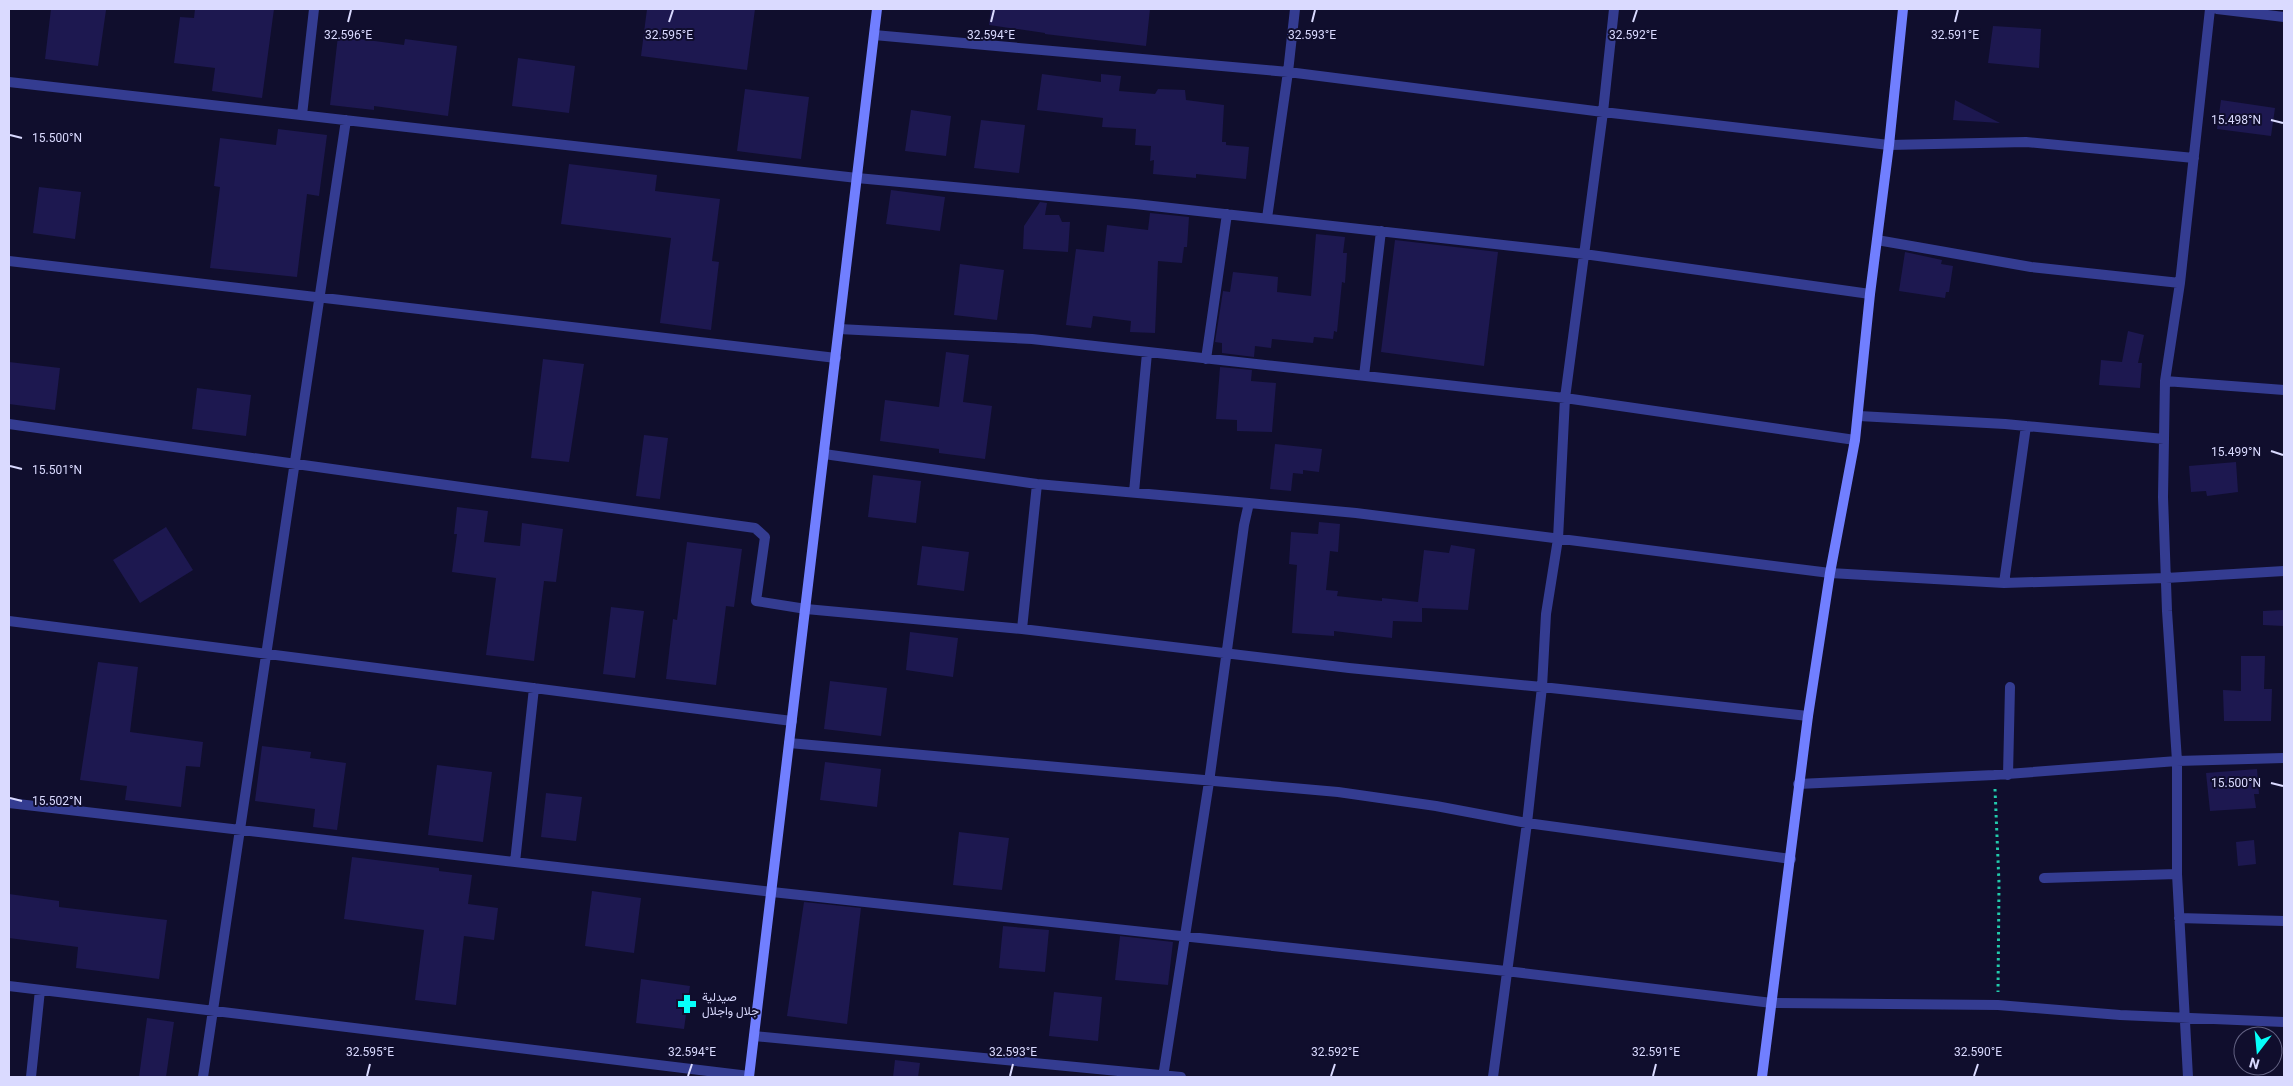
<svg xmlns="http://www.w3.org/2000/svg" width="2293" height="1086" font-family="Roboto,Vazirmatn,sans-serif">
<rect width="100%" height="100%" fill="#100e2d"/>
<path fill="#1d1850" d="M51 9 106 10 98 66 45 59Z
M195 9H274L262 98 212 91 215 68 174 63 180 17 194 18Z
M647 9H755L747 70 641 56Z
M991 9H1150L1146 46 1045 34V33L989 25Z
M1993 26 2041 29 2039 68 1988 63Z
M338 36 404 45 405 39 457 46 448 116 374 106V110L330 105Z
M518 58 575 66 569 113 512 106Z
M1042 74 1101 82V74L1121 76 1119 91 1155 94 1158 89 1185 90 1186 100 1224 105 1222 142H1226V145L1249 147 1246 179 1196 174V178L1153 174 1154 160 1150 161 1151 146 1135 145 1136 129 1102 127 1103 118 1037 110Z
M745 89 809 97 801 159 737 151Z
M1955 100 2000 123 1953 120Z
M2221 100 2275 108 2271 136 2217 129Z
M911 110 951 116 946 156 905 151Z
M981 120 1025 125 1019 173 974 168Z
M278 129 327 135 319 196 307 194 297 277 210 268 220 187 214 186 220 138 276 145Z
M569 164 657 175 655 191 720 199 712 261 719 262 711 330 660 323 671 238 561 224Z
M39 187 81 192 75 239 33 233Z
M891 190 945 197 940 231 886 224Z
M1040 202 1047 203 1045 215H1059L1062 222H1070L1068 252 1023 249 1024 226Z
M1150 213 1189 217 1187 247H1184L1182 263 1158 261 1155 333 1130 332 1131 321 1093 316 1091 328 1066 325 1076 249 1104 252 1107 225 1148 230Z
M1316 234 1345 237 1343 253H1347L1345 283 1342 282 1337 332 1334 331 1333 339 1314 337 1313 343 1272 339 1271 348 1255 346 1254 357 1222 353V343L1215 342 1223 291 1230 292 1233 272 1278 277 1277 292 1311 296Z
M1395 240 1498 252 1484 366 1381 352Z
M1905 252 1942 260 1941 264 1953 266 1949 292H1946L1945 298 1899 291Z
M960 264 1004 270 997 320 954 315Z
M2128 331 2144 335 2138 363H2142L2140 388 2099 385 2101 360 2122 362Z
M946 352 969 355 963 402 992 406 985 459 939 453V449L880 441 885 400 939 407Z
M543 359 584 364 569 462 531 458Z
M9 362 60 368 55 410 9 404Z
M1220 367 1252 370 1251 381 1276 383 1272 432 1237 431V420L1216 419Z
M197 388 251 395 246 436 192 429Z
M644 435 668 438 660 499 636 496Z
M1275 444 1322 449 1319 472 1303 470V474L1293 473 1291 491 1270 489Z
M2236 462 2238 492 2207 496 2206 491 2191 492 2189 466Z
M873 475 921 481 916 523 868 517Z
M457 507 488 511 484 542 520 546 522 523 563 529 556 582 544 581 534 661 486 655 496 578 452 572 457 534H454Z
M1319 522 1340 524 1338 552 1330 551 1326 590 1338 591 1337 596 1382 601V598L1418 602 1424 550 1449 553 1451 545 1475 549 1468 610 1422 608V622L1393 621 1392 638 1334 631V636L1292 633 1297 565 1289 564 1291 532 1318 534Z
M166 527 193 570 140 603 113 560Z
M687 542 742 549 734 607 726 606 716 685 666 679 673 619 677 620Z
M922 546 969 552 964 591 917 585Z
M611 607 644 611 635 678 603 674Z
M2284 610V626L2263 625V611Z
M910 632 958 638 953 677 906 670Z
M2241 656H2265L2264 689H2272L2271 721H2224L2223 690 2241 691Z
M98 662 138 667 130 732 203 742 200 767 186 766 181 807 125 800 127 786 80 780Z
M830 681 887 688 881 736 824 729Z
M262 746 311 752 310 758 346 763 337 830 313 827 315 809 255 801Z
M825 762 881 769 877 807 820 800Z
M437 765 492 772 483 842 428 835Z
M2257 769 2259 794H2254L2256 808 2210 811 2206 773Z
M546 793 582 797 576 841 541 837Z
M959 832 1009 838 1002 890 953 885Z
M2254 840 2256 864 2238 866 2236 842Z
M352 857 439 868V871L472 875 468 904 498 908 494 940 464 936 456 1005 415 1000 424 930 344 919Z
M592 891 641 898 634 953 585 946Z
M9 894 59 901V907L167 920 159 979 76 968 78 947 9 938Z
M804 902 861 908 847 1024 787 1016Z
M1003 926 1049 930 1045 972 999 968Z
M1120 936 1173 942 1168 985 1115 980Z
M641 979 690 986 684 1029 636 1023Z
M1054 992 1102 997 1098 1041 1049 1036Z
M147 1018 174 1022 166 1077H139Z
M895 1060 920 1063 918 1077H893Z"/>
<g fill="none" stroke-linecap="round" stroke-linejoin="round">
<path stroke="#22cbac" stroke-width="3" stroke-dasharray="2.5 4" stroke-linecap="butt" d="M1995 789 1999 883 1998 992"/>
<path stroke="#343c91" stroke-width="10" d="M2217 9 2284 17
M874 35 1288 72 1603 112 1889 145 2026 142 2194 158
M9 82 857 178 1135 204 1584 254 1870 294
M302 115 314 9
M1267 218 1288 72 1295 9
M1877 240 2031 267 2180 283
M9 261 836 358
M839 329 1032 339 1293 368 1565 398 1855 440
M1206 359 1227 214
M1364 376 1381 231
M2165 381 2284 390
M1859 416 2005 424 2164 439
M9 424 755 528 765 537 756 601 806 609 1022 629 1349 668 1542 687 1808 716
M824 454 1037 484 1249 503 1244 525 1209 782 1163 1077
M1134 492 1147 353
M1249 503 1356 513 1830 573 2004 583 2166 578 2284 571
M2004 583 2026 426
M9 621 792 721
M1022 629 1037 484
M789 743 1338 792 1436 806 1527 823 1791 859
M2008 775 2010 687
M1798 784 1994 775 2177 761 2284 758
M9 803 772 892 1506 971 1772 1003 1998 1005 2120 1015 2284 1022
M515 862 534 688
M2044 878 2177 874
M2179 918 2284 921
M9 986 749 1076
M754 1036 1181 1077
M31 1077 40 990
M203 1077 346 120
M1493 1077 1527 823 1542 687 1546 614 1558 539 1565 398 1603 112 1614 9
M2188 1077 2177 874V761L2167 611 2163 497 2165 381 2180 283 2210 9"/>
<path stroke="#717fff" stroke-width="10" d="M749 1077 877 9
M1762 1077 1808 716 1830 573 1855 440 1870 294 1889 145 1903 9"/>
</g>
<path fill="none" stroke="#dadaff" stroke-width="2" d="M348 22 351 10M669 22 673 10M991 22 994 10M1312 22 1315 10M1633 22 1637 10M1955 22 1958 10M2271 120 2283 123M10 135 22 138M2271 451 2283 455M10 466 22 469M2271 783 2283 786M10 798 22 801M367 1076 370 1064M688 1076 692 1064M1010 1076 1013 1064M1331 1076 1335 1064M1653 1076 1656 1064M1974 1076 1978 1064"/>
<defs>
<g id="pharmacy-bare" transform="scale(1.5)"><path d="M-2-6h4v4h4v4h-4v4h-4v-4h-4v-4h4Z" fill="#06fff9" stroke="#100e2d" stroke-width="2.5" paint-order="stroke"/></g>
</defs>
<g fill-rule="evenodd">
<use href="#pharmacy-bare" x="687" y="1004"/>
</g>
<g text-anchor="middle" stroke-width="4" stroke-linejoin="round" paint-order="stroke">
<g font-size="12" fill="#dadaff" stroke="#100e2d" text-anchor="start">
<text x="702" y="1001">صيدلية<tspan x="702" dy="14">جلال واجلال</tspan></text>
</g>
</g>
<g font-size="12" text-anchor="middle" fill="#dadaff" stroke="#100e2d" stroke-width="4" stroke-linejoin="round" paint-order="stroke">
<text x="348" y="39">32.596°E</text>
<text x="669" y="39">32.595°E</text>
<text x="991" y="39">32.594°E</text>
<text x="1312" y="39">32.593°E</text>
<text x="1633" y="39">32.592°E</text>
<text x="1955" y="39">32.591°E</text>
<text x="2236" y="124">15.498°N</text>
<text x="57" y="142">15.500°N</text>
<text x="2236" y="456">15.499°N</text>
<text x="57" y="474">15.501°N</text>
<text x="2236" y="787">15.500°N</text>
<text x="57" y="805">15.502°N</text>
<text x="370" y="1056">32.595°E</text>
<text x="692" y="1056">32.594°E</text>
<text x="1013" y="1056">32.593°E</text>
<text x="1335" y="1056">32.592°E</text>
<text x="1656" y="1056">32.591°E</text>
<text x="1978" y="1056">32.590°E</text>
</g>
<rect width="2293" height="1086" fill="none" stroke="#dadaff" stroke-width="20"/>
<g transform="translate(2258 1051) rotate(196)"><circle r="24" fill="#100e2d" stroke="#616081"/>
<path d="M0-4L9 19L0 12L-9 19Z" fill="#06fff9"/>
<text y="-8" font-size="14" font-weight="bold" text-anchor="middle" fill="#dadaff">N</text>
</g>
</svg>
